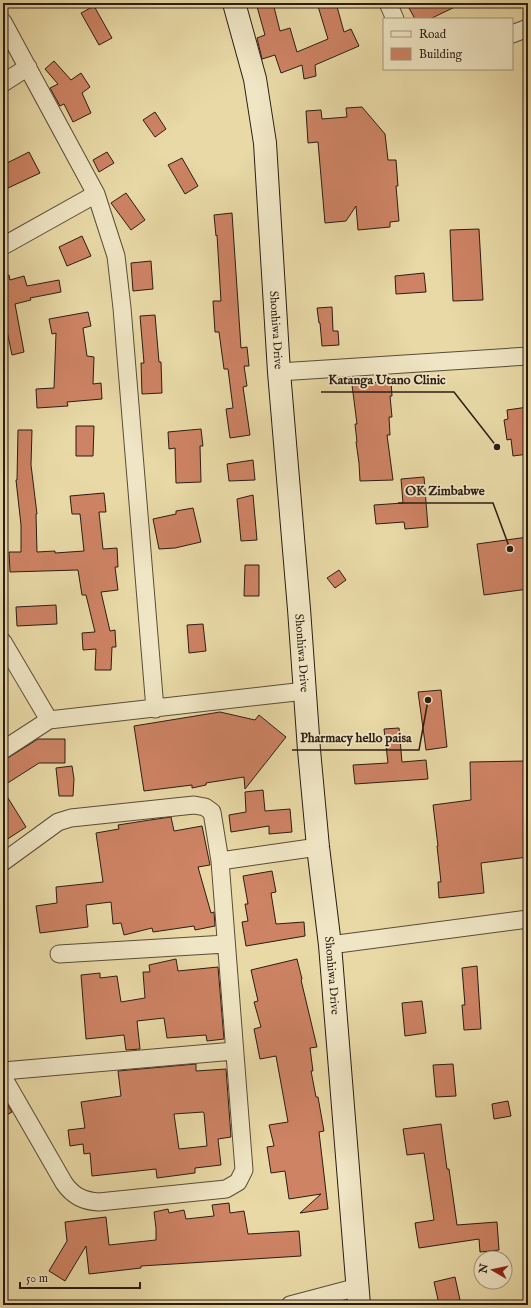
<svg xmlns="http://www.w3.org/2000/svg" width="531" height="1308" font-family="'IM FELL English',serif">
<rect width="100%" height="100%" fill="#e8d9a6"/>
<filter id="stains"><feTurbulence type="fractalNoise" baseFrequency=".005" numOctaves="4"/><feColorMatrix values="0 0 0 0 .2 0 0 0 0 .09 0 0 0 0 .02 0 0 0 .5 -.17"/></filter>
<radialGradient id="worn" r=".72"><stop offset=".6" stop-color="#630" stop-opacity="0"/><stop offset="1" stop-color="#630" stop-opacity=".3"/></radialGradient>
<path fill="#cd8364" stroke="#2b1d14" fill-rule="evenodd" d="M256 3H273L280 31 290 28 297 52 328 39 317 3H336L344 32 351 29 359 46 315 65 316 76 304 79 302 65 281 73 275 55 262 59 257 38 265 35Z
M420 3H463L430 19H415L409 8Z
M94 6 112 38 99 45 81 13Z
M54 61 71 80 81 73 90 87 82 93 91 113 73 122 64 104 60 106 50 88 58 84 45 69Z
M362 107 385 134 388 160H396L398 186H396L399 221 390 222V227L358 230 356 206 346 221 325 223 318 142 308 143 306 111 321 110 322 119 347 117 346 108Z
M155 112 166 129 155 137 143 120Z
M29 152 40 173 8 188 3 178V165Z
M107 152 114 163 99 172 93 160Z
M182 158 198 186 185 194 168 165Z
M126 193 145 220 131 230 111 203Z
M232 213 241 348 247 347 249 366H244L247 386 243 387 250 435 230 438 226 409 233 408 228 369H224L219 332H215L213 301H221L217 235 216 236 214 215Z
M479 229 483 300 453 301 450 230Z
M82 236 91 256 67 266 59 247Z
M151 261 153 289 133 291 131 263Z
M424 273 426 292 396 294 395 276Z
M9 275 10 280 24 276 27 286 59 280 61 292 30 298 31 300 15 304 24 352 12 355 3 312V276Z
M332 307 333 331H338L339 345 322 346 320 323H319L317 308Z
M88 312 91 326 83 328 87 356 94 357 93 384 101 383 102 399 67 402 68 406 37 408 36 389 54 388 56 333 52 334 49 319Z
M155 315 159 362H161L162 393 142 394 141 363H144L140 316Z
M391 381 392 396H390L392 417H389L390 435H387L393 480 360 481 359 463 356 442H357L355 424H357L352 385Z
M528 407V454L513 456 511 439 507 440 504 420 508 419 507 410Z
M76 426H94L93 456H76Z
M201 429 203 446H200L201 482 176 483 175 448 169 449 168 432Z
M18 430H32L31 465 37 514H36L37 552 55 551V553L84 551 80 514H72L70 496 104 493 106 512H99L103 549 117 548 118 567H115L118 590 101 592 110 631 115 630 116 647H112L111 670H95L96 649 83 650 82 633 95 632 86 595H82L78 570 10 572 9 552H21V525L16 480H17Z
M253 460 255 480 229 481 227 464Z
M424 477 428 527 405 529 404 522 376 524 374 505 403 503 401 479Z
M253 495 257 540 241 541 237 499Z
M193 508 201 542 175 548 159 549 153 519 176 514V511Z
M528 537V589L484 595 477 544Z
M245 565H259V596H244Z
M339 570 346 580 335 588 327 578Z
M56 605 57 624 17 626 16 607Z
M203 624 206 651 189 653 187 625Z
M441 690 447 747 426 750 418 692Z
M220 712 255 720 259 715 286 737 245 789 244 777 206 783V785L192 788V785L144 791 134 726Z
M399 728 402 762 426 760 428 779 355 784 353 765 388 763 384 729Z
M38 739H65V763H39L3 786V761Z
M526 761 528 803V857L481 863 484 893 439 898 438 882H441L437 846H438L433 805 471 800 470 762Z
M72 766 74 779 73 796H59L56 768Z
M3 790 26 827 3 842Z
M263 790 265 811 290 809 292 832 269 834V826L231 832 229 815 246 812 245 792Z
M171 817 174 831 202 826 210 865 198 867 211 913 214 912 215 926 195 930 194 926 153 932 152 928 124 935 121 923 113 924 111 902 86 905 88 927 40 933 36 906 57 903 56 887 103 882 96 833 119 829 118 825 150 820Z
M272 871 276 892 271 893 276 924 304 922 305 936 246 946 242 922 248 921 245 904H248L243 876Z
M176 959 178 971 218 967 224 1039 207 1041 206 1035 167 1038 164 1018 137 1021 140 1049 126 1050 124 1035 86 1039 81 975 100 973V978L117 976 121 1002 145 998 143 972H150L149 965Z
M297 959 302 979 301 980 317 1047 310 1048 313 1071H311L316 1097H318L324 1131 319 1132 328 1209 300 1213 321 1194 289 1199 285 1171 271 1173 267 1147 274 1146 269 1125 288 1122 276 1056 260 1059 254 1029 261 1027 254 1002 258 1001 251 970Z
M477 966 481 1029 464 1030 462 1005H465L462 968Z
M422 1001 426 1033 405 1036 402 1003Z
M196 1064V1071L226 1069 231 1137 218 1139 221 1165 195 1168V1173L157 1178 156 1169 92 1176 90 1153 84 1154 83 1144 70 1146 68 1130 85 1128 81 1102 121 1096 118 1071ZM203 1112 204 1113 207 1146 179 1149 174 1114Z
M453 1064 456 1096 436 1097 433 1065Z
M3 1097 12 1112 3 1117Z
M508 1101 511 1116 494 1119 492 1104Z
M441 1124 447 1169H449L457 1225 497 1222 499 1250 480 1252 479 1239 419 1248 415 1223 434 1220 424 1153 407 1155 403 1129Z
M229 1203 230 1213 244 1211 248 1234 299 1231 301 1256 141 1266V1268L89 1274 86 1246 65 1281 49 1271 67 1241 65 1222 106 1217 109 1245 156 1240V1228L154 1212 168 1209 169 1213 184 1210 186 1219 214 1216 212 1205Z
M455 1277 460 1300 439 1304 434 1282Z"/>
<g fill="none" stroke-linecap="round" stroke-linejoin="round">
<g stroke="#5a4c38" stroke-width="19">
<path id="street" d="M388 3 395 19
M3 22 96 194 116 256 122 308 155 709
M512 34 528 28
M3 83 28 67
M3 246 96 194
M279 372 528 356
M3 642 49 720 305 691
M3 750 49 720
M220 861 318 847
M3 862 58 822 71 818 194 805 205 807 212 812 220 861 244 1170 238 1182 226 1189 99 1202C83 1201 73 1196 64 1183L3 1077
M330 945 528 919
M59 954 226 944
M3 1071 234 1051
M290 1305 358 1287"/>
</g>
<g stroke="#2b1d14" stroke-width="24">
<g id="secondary">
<path id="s1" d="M234 3 255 79 265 143 279 372 299 609 309 750 318 847 330 945 359 1305"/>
</g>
</g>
<use href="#street" stroke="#f0e6c5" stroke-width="17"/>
<use href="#secondary" stroke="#f0e6c5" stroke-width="22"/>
</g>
<g text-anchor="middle" stroke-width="3.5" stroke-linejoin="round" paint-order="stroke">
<g font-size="12" fill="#2b1d14" stroke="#f0e6c5">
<text dy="4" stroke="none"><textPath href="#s1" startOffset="331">Shonhiwa Drive</textPath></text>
<text dy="4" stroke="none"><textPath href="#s1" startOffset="655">Shonhiwa Drive</textPath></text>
<text dy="4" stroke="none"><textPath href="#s1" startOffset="979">Shonhiwa Drive</textPath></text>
</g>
</g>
<path fill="none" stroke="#2b1d14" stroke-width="1.5" d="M497 447L454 392H321M510 549L493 503H398M428 700L419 750H292"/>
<g fill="#2b1d14" stroke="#f0e6c5" stroke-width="1.5">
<circle cx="497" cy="447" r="4"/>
<circle cx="510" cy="549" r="4"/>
<circle cx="428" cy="700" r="4"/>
</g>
<g font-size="13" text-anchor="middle" font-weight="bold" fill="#2b1d14" stroke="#f0e6c5" stroke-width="3.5" stroke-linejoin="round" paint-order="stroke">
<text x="387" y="384">Katanga Utano Clinic</text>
<text x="445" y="495">OK Zimbabwe</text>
<text x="356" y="742">Pharmacy hello paisa</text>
</g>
<rect width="531" height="1308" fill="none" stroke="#e8d9a6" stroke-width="16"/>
<rect x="4" y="4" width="523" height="1300" fill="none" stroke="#2b1d14" stroke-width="2"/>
<rect x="8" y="8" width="515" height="1292" fill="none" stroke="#2b1d14"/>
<rect x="383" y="18" width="130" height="52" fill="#f0e6c5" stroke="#a1967e"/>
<rect x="391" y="31" width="20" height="6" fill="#f0e6c5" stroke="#a1967e"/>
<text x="419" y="38" font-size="12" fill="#2b1d14">Road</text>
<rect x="391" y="48" width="20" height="12" fill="#cd8364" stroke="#a1967e"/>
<text x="419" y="58" font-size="12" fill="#2b1d14">Building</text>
<g transform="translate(493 1270) rotate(279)"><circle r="19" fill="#f0e6c5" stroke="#a1967e"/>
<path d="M0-3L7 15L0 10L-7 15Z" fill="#8f2418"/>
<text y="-6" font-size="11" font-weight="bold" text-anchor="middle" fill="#2b1d14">N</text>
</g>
<path d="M20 1282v6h120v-6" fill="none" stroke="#2b1d14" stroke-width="2"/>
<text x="26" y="1282" font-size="12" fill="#2b1d14" stroke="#f0e6c5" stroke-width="3" paint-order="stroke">50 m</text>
<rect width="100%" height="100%" filter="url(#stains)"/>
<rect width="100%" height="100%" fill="url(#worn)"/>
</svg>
